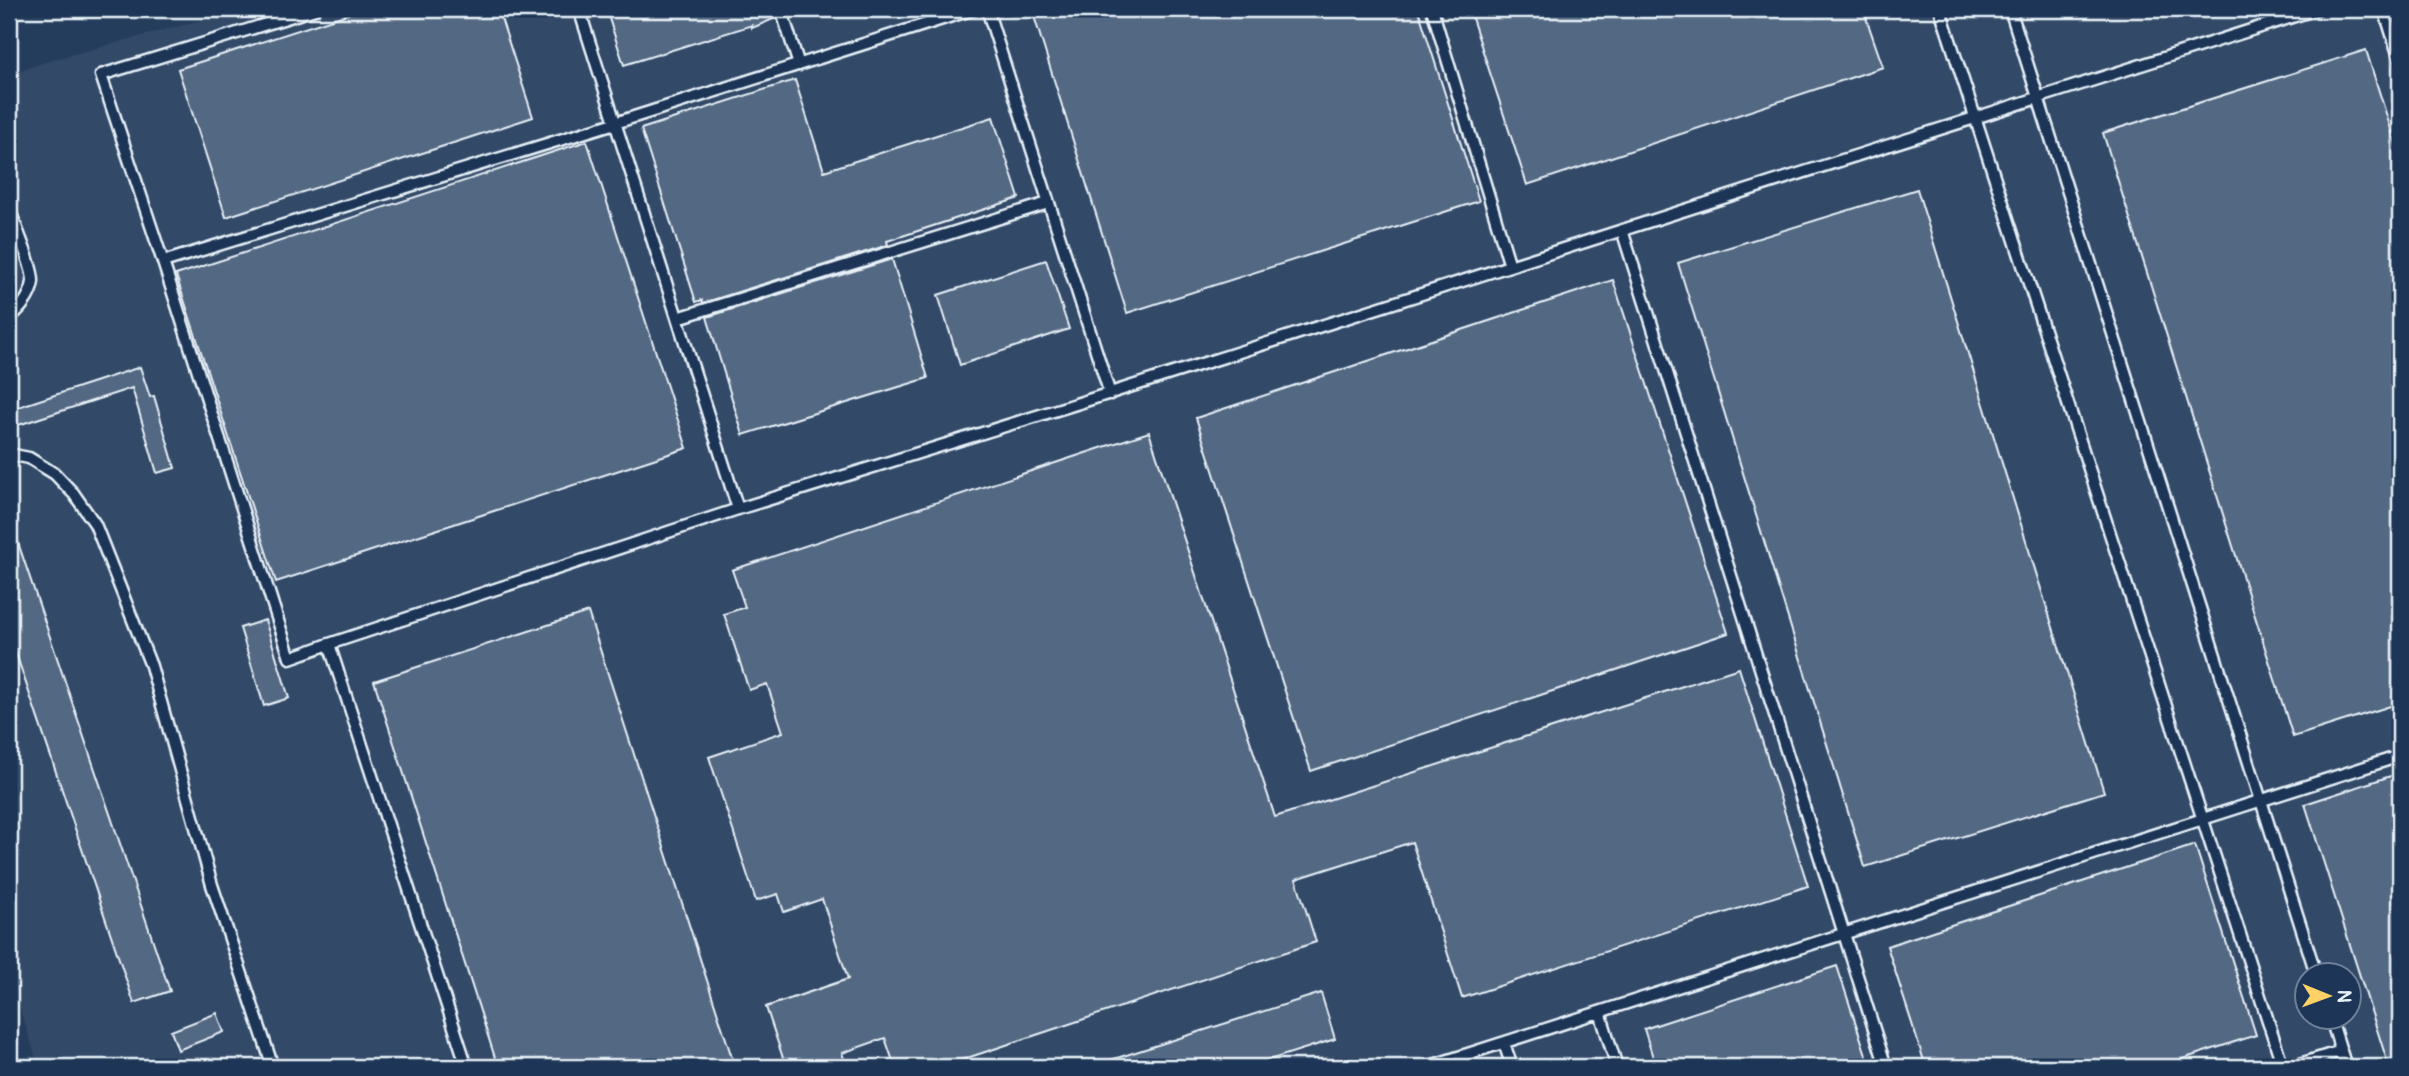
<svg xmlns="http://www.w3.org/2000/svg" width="2409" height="1076" font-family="Pangolin,sans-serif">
<rect width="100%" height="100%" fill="#253d5d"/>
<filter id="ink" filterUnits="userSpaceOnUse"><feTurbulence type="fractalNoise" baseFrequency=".0143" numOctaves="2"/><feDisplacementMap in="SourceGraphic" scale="14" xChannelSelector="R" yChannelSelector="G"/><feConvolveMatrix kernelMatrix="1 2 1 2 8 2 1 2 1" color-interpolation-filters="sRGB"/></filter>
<g filter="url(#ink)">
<path fill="#334a68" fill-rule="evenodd" d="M243 9H2400V1067H39L9 976V74L52 60ZM2308 974H2350V1016H2308Z"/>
<path fill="#536782" stroke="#e8f1f8" stroke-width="2" d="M363 9H498L533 117 226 217 178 69Z
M606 9H774L776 18 752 28V25L624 65Z
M1046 9H1418L1479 201 1127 313 1033 13Z
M1469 9H1863L1883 67 1527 185Z
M2366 50 2400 158V703L2293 737 2103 133Z
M795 80 824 171 993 117 1019 198 887 241 888 245 703 303 702 300 696 302 641 129Z
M587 141 687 448 276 582 176 275Z
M1917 189 2104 792 1865 867 1678 263Z
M892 259 928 378 743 435 707 317Z
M1046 260 1069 329 960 365 938 295Z
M1613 280 1728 633 1311 771 1196 418Z
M140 367 150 397 154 396 175 468 157 473 132 388 9 428V410Z
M1149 432 1275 817 1739 668 1808 886 1462 998 1412 842 1296 879 1316 942 940 1067H895L885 1038 842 1053 847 1067H786L766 1007 848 979 822 899 784 912 778 894 756 901 709 757 783 732 767 684 749 690 724 614 745 607 732 570Z
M9 525H12L170 991 134 1003 9 633Z
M588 612 735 1067H498L374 681Z
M265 620 289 698 264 706 240 628Z
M2400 773V1067H2389L2305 804Z
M2195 845 2256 1035 2158 1067H1926L1887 946Z
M1837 966 1870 1067H1656L1644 1029Z
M1321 993 1335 1039 1247 1067H1098V1064Z
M217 1013 224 1032 178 1050 171 1031Z"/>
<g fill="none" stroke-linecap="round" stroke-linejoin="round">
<g stroke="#e8f1f8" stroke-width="15">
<path id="lane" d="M579 9 738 509
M781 9 799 65
M987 9 1110 394
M1432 9 1510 266
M1940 9 2283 1067
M2010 9 2316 974
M2384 9 2400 60
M9 208C14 223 34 268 33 282 31 296 20 310 9 318
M1622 230 1886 1067
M163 262 101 75 315 9
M678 318 1048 203
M9 454 29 458 55 474 74 494 95 524 151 666 212 885 273 1067
M329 644 290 658 163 262 615 123 974 9
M1600 1012 1617 1067
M2330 1016 2346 1067
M1504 1043 1512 1067
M467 1067 329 644 738 509 1079 403 2317 9
M1427 1067 2400 756
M2291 1067 2341 1051"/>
</g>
<use href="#lane" stroke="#1d3557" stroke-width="10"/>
</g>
</g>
<rect width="2409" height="1076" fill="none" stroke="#1d3557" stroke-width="35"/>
<rect x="18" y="18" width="2374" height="1041" fill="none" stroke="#e8f1f8" stroke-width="2.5" filter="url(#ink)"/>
<g transform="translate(2328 996) rotate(91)"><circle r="33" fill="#1d3557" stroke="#6e8097" stroke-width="2"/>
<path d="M0-5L12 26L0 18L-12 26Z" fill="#ffd166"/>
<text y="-10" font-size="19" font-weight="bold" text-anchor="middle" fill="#e8f1f8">N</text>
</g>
</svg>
